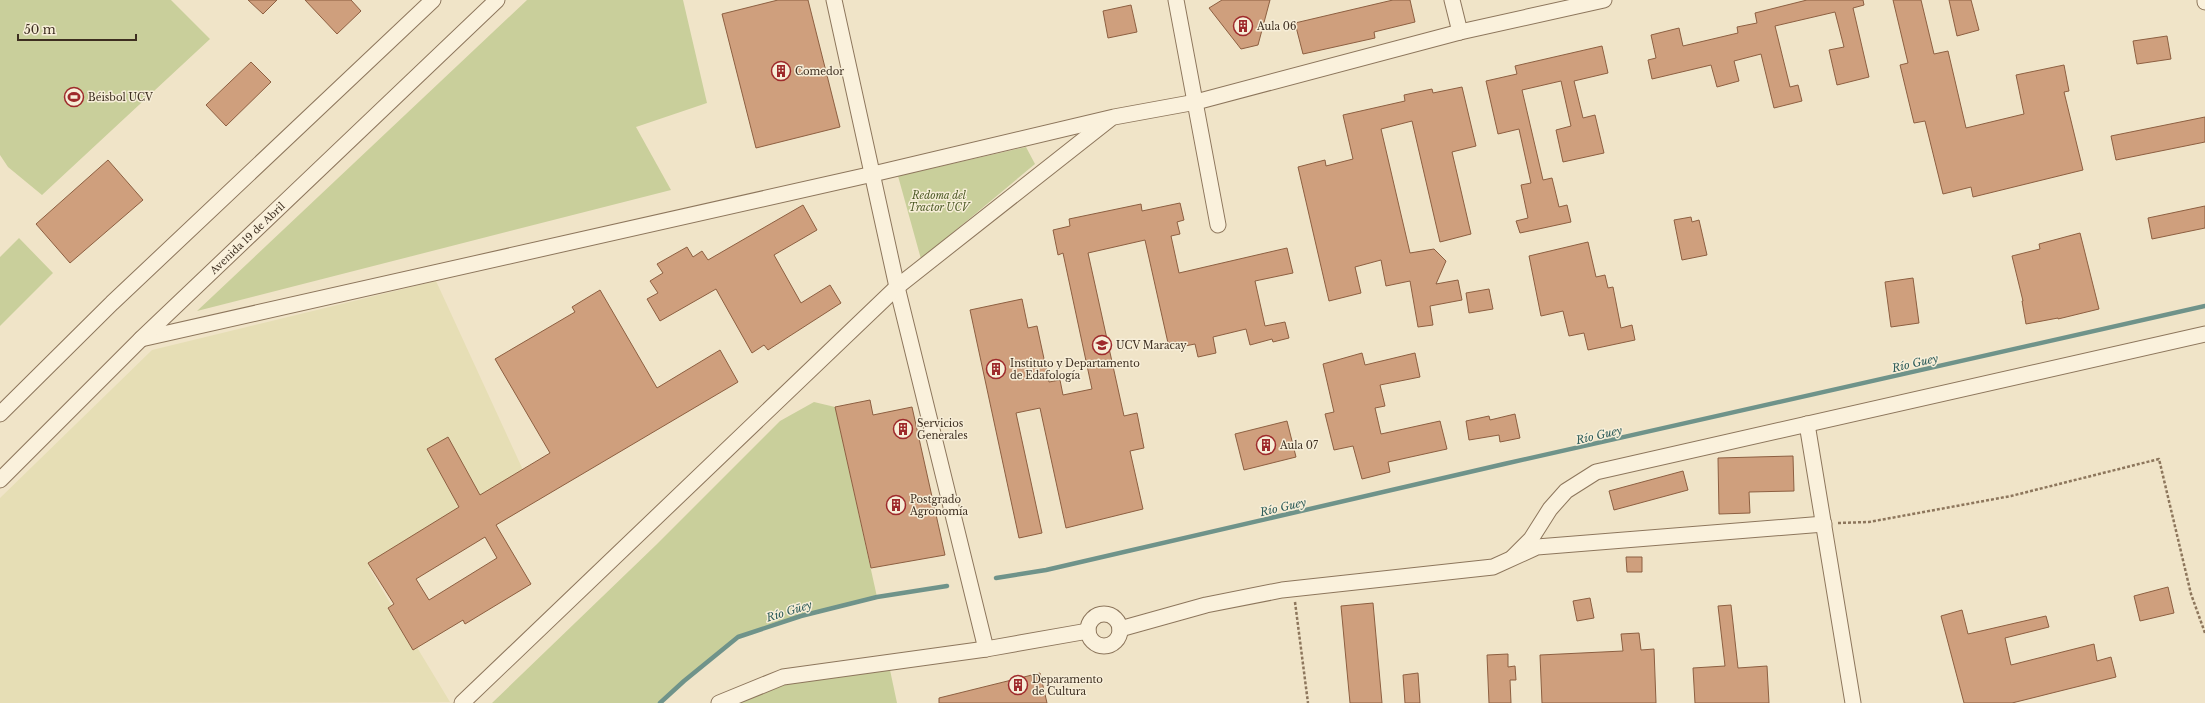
<svg xmlns="http://www.w3.org/2000/svg" width="2205" height="703" font-family="'Libre Baskerville',serif">
<rect width="100%" height="100%" fill="#f0e4c8"/>
<path fill="#e6deb5" d="M436 281 523 470 369 568 450 702 0 703V498L152 350Z"/>
<path fill="#c9cf9b" d="M0 0H171L210 39 42 195 8 167 0 155Z
M527 0H683L707 103 636 127 671 190 197 311Z
M1026 147 1035 164 921 259 898 176Z
M19 238 53 273 0 326V257Z
M814 402 835 407 877 597 801 616 738 637 684 681 660 703H492L656 545 780 421Z
M890 670 897 703H733L784 682Z"/>
<g fill="none" stroke-linecap="round" stroke-linejoin="round">
<path stroke="#6f938a" stroke-width="4.5" d="M996 578 1046 570 1504 464 2205 306
M660 703 684 681 738 637 801 616 877 597 947 586"/>
</g>
<path fill="#cf9f7d" stroke="#8d5f41" fill-rule="evenodd" d="M248 0H277L263 14Z
M305 0H351L361 11 337 34Z
M778 0H808L840 127 756 148 722 14Z
M1222 0H1270L1258 45 1241 49 1209 8Z
M1393 0H1410L1415 22 1374 32 1375 38 1303 54 1295 23Z
M1807 0H1863L1864 5 1853 8 1869 77 1837 85 1829 50 1844 47 1835 12 1775 26 1790 87 1798 85 1802 101 1774 108 1761 54 1734 61 1739 81 1717 87 1711 65 1652 79 1648 60 1656 58 1651 35 1679 28 1683 46 1738 33 1737 27 1757 23 1755 13Z
M1893 0H1921L1934 54 1948 51 1966 128 2024 114 2016 75 2064 65 2069 91 2064 92 2083 170 1973 197 1971 187 1943 194 1925 121 1914 123 1900 65 1908 63Z
M1949 0H1971L1979 30 1957 36Z
M1131 5 1137 32 1108 38 1103 11Z
M2167 36 2171 59 2137 64 2133 41Z
M1602 46 1608 73 1574 81 1583 118 1595 115 1604 153 1563 162 1556 130 1571 126 1561 81 1522 90 1543 180 1552 178 1559 207 1567 205 1571 222 1520 233 1516 221 1528 218 1521 185 1531 183 1519 129 1498 134 1486 81 1517 74 1515 66Z
M251 62 271 82 226 126 206 105Z
M1462 87 1476 146 1452 152 1471 234 1440 242 1412 121 1381 129 1410 253 1434 249 1446 261 1436 284 1458 280 1462 300 1430 306 1433 325 1418 327 1410 281 1386 286 1381 260 1355 267 1361 293 1329 301 1298 167 1325 160 1326 166 1353 159 1343 115 1405 101 1404 95 1432 89 1433 93Z
M2205 117V142L2116 160 2111 136Z
M108 160 143 200 70 263 36 224Z
M1180 203 1184 220 1177 222 1180 234 1171 236 1179 273 1287 248 1293 273 1255 281 1265 326 1285 322 1289 338 1273 342 1272 339 1250 345 1246 329 1213 337 1216 353 1198 357 1195 344 1175 348 1173 342 1168 343 1145 240 1088 253 1124 416 1137 413 1144 448 1130 451 1143 509 1066 528 1040 408 1016 413 1042 533 1019 538 970 310 1022 299 1028 328 1037 326 1049 382 1060 380 1063 395 1092 389 1063 253 1058 255 1053 230 1070 226 1069 219 1141 204 1142 211Z
M803 205 817 230 774 255 801 303 830 285 841 303 768 350 764 345 752 353 716 289 660 321 647 299 658 293 650 281 663 273 657 264 687 247 693 257 702 251 708 260Z
M2205 206V228L2152 239 2148 218Z
M1691 217 1692 222 1699 220 1707 255 1682 260 1674 220Z
M2080 233 2099 309 2058 319V318L2026 324 2022 301H2023L2012 256 2040 249 2039 244Z
M1588 242 1596 277 1605 275 1608 288 1613 287 1621 328 1632 325 1635 340 1588 350 1584 333 1569 336 1563 311 1541 316 1529 256Z
M1913 278 1919 323 1891 327 1885 282Z
M1489 289 1493 309 1469 313 1466 293Z
M600 290 657 388 720 350 738 382 496 525 531 584 465 624 463 620 413 650 388 608 394 604 368 563 459 507 427 449 448 437 480 495 550 453 495 359 575 312 572 307ZM485 537 497 558 429 600 416 579Z
M1362 353 1365 365 1415 353 1420 377 1380 385 1385 406 1375 408 1381 434 1440 421 1447 449 1388 462 1390 472 1362 479 1353 446 1334 450 1325 414 1334 412 1323 364Z
M870 400 873 415 912 407 945 555 871 568 835 407Z
M1515 414 1520 438 1500 442 1499 435 1469 440 1466 421 1489 416 1490 420Z
M1287 421 1296 457 1244 470 1235 434Z
M1793 456 1794 491 1749 492 1750 513 1719 514 1718 458Z
M1683 471 1688 490 1614 510 1609 491Z
M1626 557H1642V572H1627Z
M2168 587 2174 613 2140 621 2134 596Z
M1590 598 1594 618 1577 621 1573 601Z
M1373 603 1382 703H1350L1341 606Z
M1731 605 1738 668 1767 666 1769 703H1695L1693 668 1725 666 1718 606Z
M1962 610 1968 634 2046 616 2049 627 2005 638 2011 665 2094 644 2097 661 2111 657 2116 677 2012 703H1964L1941 616Z
M1639 633 1641 650 1654 649 1656 703H1542L1540 655 1623 651 1621 634Z
M1508 654V667L1515 666 1516 680H1510L1511 703H1489L1487 655Z
M1040 673 1047 703H939V698Z
M1418 673 1420 703H1405L1403 675Z"/>
<g fill="none" stroke-linecap="round" stroke-linejoin="round">
<g stroke="#8d765c" stroke-width="17">
<g id="minor">
<path d="M834 0 897 287 986 649"/>
<path d="M1176 0 1218 225"/>
<path d="M1452 0 1460 32"/>
<path d="M2205 0V2"/>
<path d="M141 339 873 174 1114 117 1196 102 1460 32 1604 0"/>
<path d="M0 414 112 303 433 0"/>
<path d="M1807 424 1853 703"/>
<path id="s1" d="M0 480 141 339 497 0"/>
<path d="M1513 557 1531 539 1550 509 1566 491 1596 472 2205 334"/>
<circle cx="1104" cy="630" r="16"/>
<path d="M1120 629 1206 605 1282 590 1493 567 1537 547 1824 524"/>
<path d="M462 703 897 287 1110 119"/>
<path d="M719 703 783 677 986 649 1088 631"/>
</g>
</g>
<path stroke="#8d765c" stroke-width="2.5" stroke-dasharray="3 2" stroke-linecap="butt" d="M1838 523 1869 522 2011 496 2159 459 2191 594 2205 633
M1295 602 1308 703"/>
<use href="#minor" stroke="#faf1dc" stroke-width="15"/>
</g>
<defs>
<g id="building-ring" transform="scale(1)"><circle r="9.5" fill="#f7eed8" stroke="#9e2a2b" stroke-width="1.5"/><path d="M-4-6H4V6H1V3H-1V6H-4ZM-2.5-4.3h1.7v1.8h-1.7ZM.8-4.3h1.7v1.8H.8ZM-2.5-1h1.7V.8h-1.7ZM.8-1h1.7V.8H.8Z" fill="#9e2a2b"/></g>
<g id="stadium-ring" transform="scale(1)"><circle r="9.5" fill="#f7eed8" stroke="#9e2a2b" stroke-width="1.5"/><path d="M0-5a6.5 5 0 1 0 0 10a6.5 5 0 1 0 0-10ZM-3.5-1.8h7v3.6h-7Z" fill="#9e2a2b"/></g>
<g id="university-ring" transform="scale(1)"><circle r="9.5" fill="#f7eed8" stroke="#9e2a2b" stroke-width="1.5"/><path d="M0-5L7-2L0 1L-7-2ZM-4 1L0 2.5L4 1V4Q0 6-4 4Z" fill="#9e2a2b"/></g>
</defs>
<g fill-rule="evenodd">
<use href="#building-ring" x="1243" y="26"/>
<use href="#building-ring" x="781" y="71"/>
<use href="#stadium-ring" x="74" y="97"/>
<use href="#university-ring" x="1102" y="345"/>
<use href="#building-ring" x="996" y="369"/>
<use href="#building-ring" x="903" y="429"/>
<use href="#building-ring" x="1266" y="445"/>
<use href="#building-ring" x="896" y="505"/>
<use href="#building-ring" x="1018" y="685"/>
</g>
<g text-anchor="middle" stroke-width="3" stroke-linejoin="round" paint-order="stroke">
<g font-size="10" fill="#3d2e20" stroke="#f7eed8" text-anchor="start">
<text x="1257" y="30">Aula 06</text>
<text x="795" y="75">Comedor</text>
<text x="88" y="101">Béisbol UCV</text>
<text x="1116" y="349">UCV Maracay</text>
<text x="1010" y="367">Instituto y Departamento<tspan x="1010" dy="12">de Edafología</tspan></text>
<text x="917" y="427">Servicios<tspan x="917" dy="12">Generales</tspan></text>
<text x="1280" y="449">Aula 07</text>
<text x="910" y="503">Postgrado<tspan x="910" dy="12">Agronomía</tspan></text>
<text x="1032" y="683">Deparamento<tspan x="1032" dy="12">de Cultura</tspan></text>
</g>
<g font-size="10" font-style="italic" fill="#4d5a26" stroke="#f7eed8">
<text x="939" y="199">Redoma del<tspan x="939" dy="12">Tractor UCV</tspan></text>
</g>
<g font-size="10" fill="#3d2e20" stroke="#f7eed8">
<text dy="4" stroke="none"><textPath href="#s1" startOffset="346">Avenida 19 de Abril</textPath></text>
</g>
<g font-size="11" font-style="italic" fill="#2f5d5a" stroke="#f7eed8">
<text transform="translate(1915 363) rotate(-13)" y="4">Río Guey</text>
<text transform="translate(1599 435) rotate(-13)" y="4">Río Guey</text>
<text transform="translate(1283 507) rotate(-13)" y="4">Río Guey</text>
<text transform="translate(789 611) rotate(-17)" y="4">Río Güey</text>
</g>
</g>
<path d="M18 34v6h118v-6" fill="none" stroke="#3d2e20" stroke-width="2"/>
<text x="24" y="34" font-size="12" fill="#3d2e20" stroke="#f7eed8" stroke-width="3" paint-order="stroke">50 m</text>
</svg>
